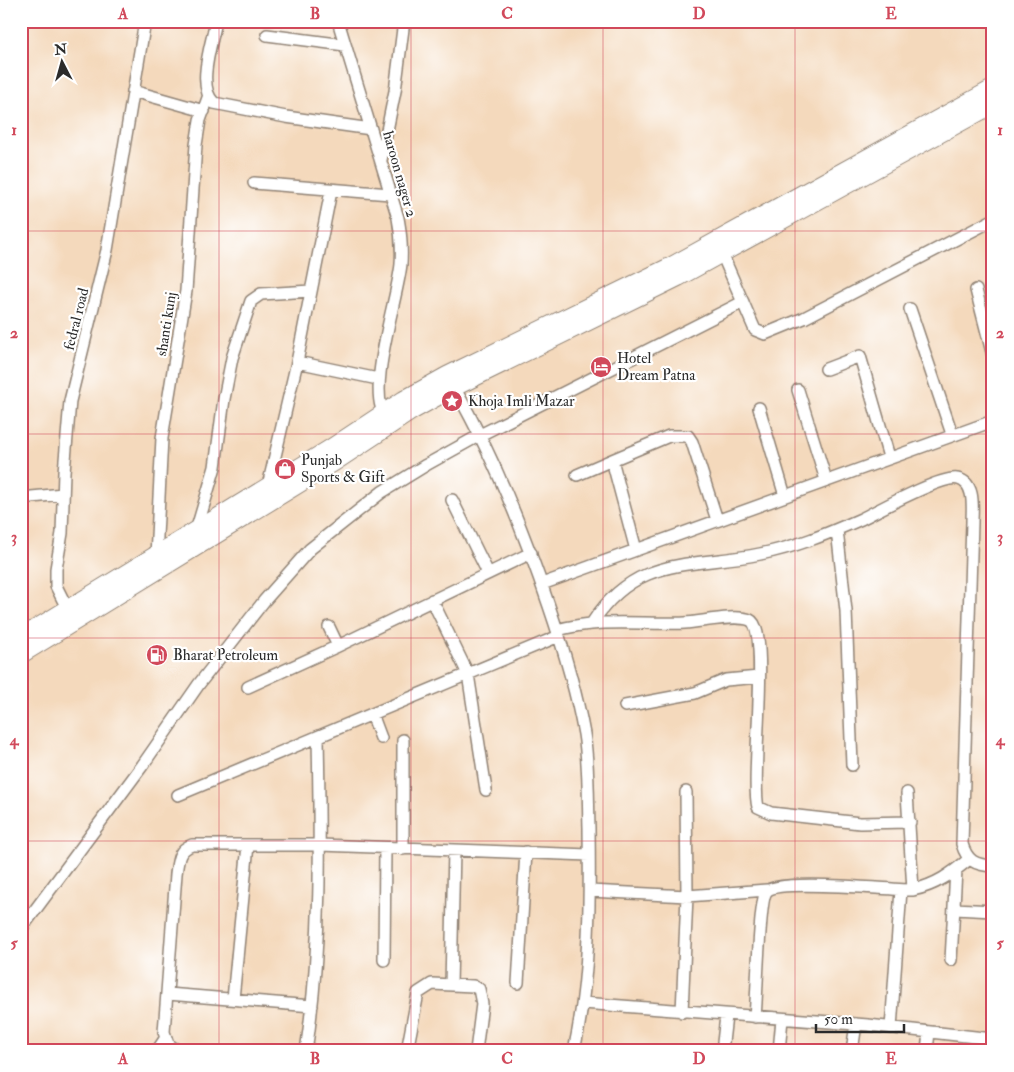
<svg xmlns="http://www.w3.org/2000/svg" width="1014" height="1072" font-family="'IM FELL Double Pica',serif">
<rect width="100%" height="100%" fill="#fff"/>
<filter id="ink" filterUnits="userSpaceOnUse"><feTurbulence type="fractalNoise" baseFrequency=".02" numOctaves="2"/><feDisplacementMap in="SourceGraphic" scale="10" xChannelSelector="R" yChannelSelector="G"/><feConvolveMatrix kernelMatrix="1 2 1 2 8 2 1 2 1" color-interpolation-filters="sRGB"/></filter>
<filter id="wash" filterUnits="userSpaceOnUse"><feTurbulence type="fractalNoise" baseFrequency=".0096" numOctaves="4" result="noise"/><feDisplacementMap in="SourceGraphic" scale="20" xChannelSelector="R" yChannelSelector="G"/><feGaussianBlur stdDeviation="1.12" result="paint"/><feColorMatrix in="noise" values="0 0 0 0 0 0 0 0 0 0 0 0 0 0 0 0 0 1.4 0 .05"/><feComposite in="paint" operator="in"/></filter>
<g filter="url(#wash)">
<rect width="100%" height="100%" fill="#f4d9bc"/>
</g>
<g filter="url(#ink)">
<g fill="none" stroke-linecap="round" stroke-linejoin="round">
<g stroke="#908274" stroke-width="14">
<path id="minor" d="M216 21C212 43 196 86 214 103L286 117 371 129
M338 21 398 218C401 234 402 249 401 264 398 298 364 395 387 418
M267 35 345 45
M133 91 204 111
M381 160 395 91 404 21
M254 183 390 194
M722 254 755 330 765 334 804 318 993 220
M976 290 993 356
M910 309 952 434
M297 362 378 379
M826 369 860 356 889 457
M454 387C494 457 523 529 549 606 563 647 576 690 584 734 589 765 588 797 589 828 590 902 590 978 574 1051
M798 390 826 480
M759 408 785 496
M577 475 612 460
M268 486 297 362 331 191
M21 498 63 494
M452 500 488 573
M837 530 846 611 852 765
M196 531 215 467 224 399 232 358 251 301 261 294 311 291
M636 550 612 460 669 436H688L692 442 717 520
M156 556 162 438 186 291 196 145 200 120 208 98
M542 584 993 421
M432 600 468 674 486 790
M76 611 64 602 56 586V569L62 533 64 472 70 401 107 250 145 21
M592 623C637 554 691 568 760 554 796 547 827 534 861 519 879 510 942 475 958 479 976 483 972 509 972 522L962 844C967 861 975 865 993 866
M329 627 338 646
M557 630C600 618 642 625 685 623 702 622 735 614 750 620 771 629 750 779 758 807L771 813 860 823 910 822
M248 687 338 646 531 553
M625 706 695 693 726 680 759 677
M372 714 381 738
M403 740V849
M907 793 913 890
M178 795 559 636
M590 891 687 896 767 890
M955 909 993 911
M21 929 142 766 199 684 264 601 310 549 382 492 426 465 480 435 743 302
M384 960 385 848
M951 960 956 870
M518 983 526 852
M451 985 454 850
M168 994 312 1006
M233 999 248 845
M583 1003 868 1025 993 1039
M682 1012 687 896 686 792
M755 1017C757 998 759 902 766 892 776 878 891 890 913 890 936 885 951 874 968 860
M891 1028 901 890
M157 1051 165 1039
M178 1051 168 1044 164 1032 176 874C178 860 178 850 192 845H320L589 855
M306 1051C322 947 320 842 318 737
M407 1051 418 993 432 984 473 986 479 989 482 1004 476 1051
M722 1051 726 1016
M779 1051 782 1019
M852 1051 856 1024
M927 1051 929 1032"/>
</g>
<g stroke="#908274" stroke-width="20">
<path id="highway" d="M21 638 330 449 404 400 447 376 672 266 993 89
M21 654 337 460 411 411 454 387 678 277 993 104"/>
</g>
<use href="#minor" stroke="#fff" stroke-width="11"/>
<use href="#highway" stroke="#fff" stroke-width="18"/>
</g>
</g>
<path fill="none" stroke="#d1495b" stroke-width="1" stroke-opacity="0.55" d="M219 21V1051M411 21V1051M603 21V1051M795 21V1051M21 231H993M21 434H993M21 638H993M21 841H993"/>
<defs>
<g id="hotel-disc" transform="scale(1.125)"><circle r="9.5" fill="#d1495b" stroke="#fff"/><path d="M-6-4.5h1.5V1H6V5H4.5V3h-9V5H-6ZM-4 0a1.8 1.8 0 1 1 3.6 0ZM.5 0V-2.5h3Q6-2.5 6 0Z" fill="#fff"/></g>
<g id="sight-disc" transform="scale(1.125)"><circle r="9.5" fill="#d1495b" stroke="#fff"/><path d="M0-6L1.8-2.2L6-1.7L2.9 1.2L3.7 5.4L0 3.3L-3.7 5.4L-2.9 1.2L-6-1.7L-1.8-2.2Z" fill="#fff"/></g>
<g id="shop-disc" transform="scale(1.125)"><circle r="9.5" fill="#d1495b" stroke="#fff"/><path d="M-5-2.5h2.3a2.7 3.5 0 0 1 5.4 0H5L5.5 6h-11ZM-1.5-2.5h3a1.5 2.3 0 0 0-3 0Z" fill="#fff"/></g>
<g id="fuel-disc" transform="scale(1.125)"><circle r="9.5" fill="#d1495b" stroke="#fff"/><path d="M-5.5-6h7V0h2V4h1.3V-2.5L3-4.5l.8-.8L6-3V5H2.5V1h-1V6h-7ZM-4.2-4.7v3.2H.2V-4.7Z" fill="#fff"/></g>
</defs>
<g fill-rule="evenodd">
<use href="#hotel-disc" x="601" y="367"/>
<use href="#sight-disc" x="452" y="401"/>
<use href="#shop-disc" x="285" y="469"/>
<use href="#fuel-disc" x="157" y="655"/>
</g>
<g text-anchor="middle" stroke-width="4.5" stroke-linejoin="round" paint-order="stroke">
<g font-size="15" fill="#2b2b2b" stroke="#fff">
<text transform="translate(400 174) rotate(74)" y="5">haroon nager 2</text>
<text transform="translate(76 319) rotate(-76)" y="5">fedral road</text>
<text transform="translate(166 324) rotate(-81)" y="5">shanti kunj</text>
</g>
<g font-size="15" fill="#2b2b2b" stroke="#fff" text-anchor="start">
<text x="617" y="363">Hotel<tspan x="617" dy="17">Dream Patna</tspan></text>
<text x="468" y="406">Khoja Imli Mazar</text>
<text x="301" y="465">Punjab<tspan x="301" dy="17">Sports &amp; Gift</tspan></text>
<text x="173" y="660">Bharat Petroleum</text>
</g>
</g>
<rect width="1014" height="1072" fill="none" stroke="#fff" stroke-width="55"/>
<g transform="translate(62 62) rotate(354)" stroke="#ffffff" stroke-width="4" paint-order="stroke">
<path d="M0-4L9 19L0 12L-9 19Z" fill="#2b2b2b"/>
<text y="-8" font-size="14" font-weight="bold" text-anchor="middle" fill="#2b2b2b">N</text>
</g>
<path d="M816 1024v8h88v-8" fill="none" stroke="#2b2b2b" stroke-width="2.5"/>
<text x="824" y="1024" font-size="15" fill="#2b2b2b" stroke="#ffffff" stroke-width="4" paint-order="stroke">50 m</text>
<rect x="28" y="28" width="958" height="1016" fill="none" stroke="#d1495b" stroke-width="2"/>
<g font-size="16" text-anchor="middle" font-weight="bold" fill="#d1495b">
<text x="123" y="19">A</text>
<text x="315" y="19">B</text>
<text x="507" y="19">C</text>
<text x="699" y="19">D</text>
<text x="891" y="19">E</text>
<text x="14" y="135">1</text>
<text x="1000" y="135">1</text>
<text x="14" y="338">2</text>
<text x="1000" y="338">2</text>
<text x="14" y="542">3</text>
<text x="1000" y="542">3</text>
<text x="14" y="745">4</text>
<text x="1000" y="745">4</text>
<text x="14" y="948">5</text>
<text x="1000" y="948">5</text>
<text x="123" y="1064">A</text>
<text x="315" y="1064">B</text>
<text x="507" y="1064">C</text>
<text x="699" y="1064">D</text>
<text x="891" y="1064">E</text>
</g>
</svg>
